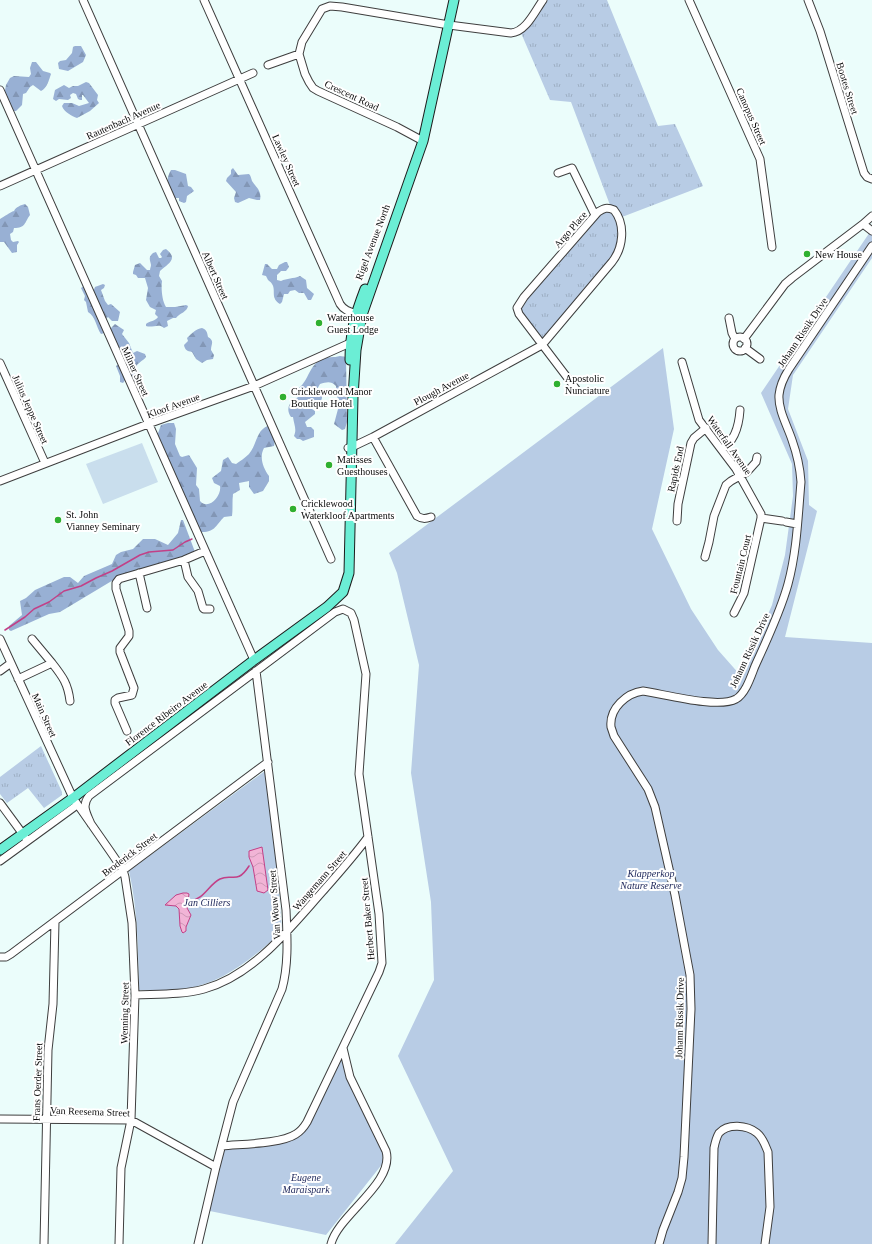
<svg xmlns="http://www.w3.org/2000/svg" width="872" height="1244" font-family="'Times New Roman',serif">
<defs>
<pattern id="grass-tufts" width="24" height="20" patternUnits="userSpaceOnUse"><rect width="24" height="20" fill="#b8cce5"/><path d="M3 7l-1-3M5 7V3M7 7l1-3M15 17l-1-3M17 17v-4M19 17l1-3" fill="none" stroke="#9daec3"/></pattern>
<pattern id="forest-firs" width="22" height="20" patternUnits="userSpaceOnUse"><rect width="22" height="20" fill="#98b0d4"/><path d="M5 1l3.5 6h-7zM16 11l3.5 6h-7z" fill="#8296b5"/></pattern>
<pattern id="water-waves" width="16" height="10" patternUnits="userSpaceOnUse"><rect width="16" height="10" fill="#f1b4d6"/><path d="M0 5q4-4 8 0t8 0" fill="none" stroke="#cd99b6"/></pattern>
</defs>
<rect width="100%" height="100%" fill="#ebfdfb"/>
<path fill="url(#grass-tufts)" d="M547 0H607L658 126 675 124 703 186 622 217 618 209 610 205 571 102 550 100 521 33Z
M608 212 612 214 617 220 618 227 617 250 610 262 542 339 521 312V306L602 213Z
M41 746 62 792V795L44 808 28 788 7 803 0 794V777Z"/>
<path fill="url(#forest-firs)" d="M75 46H81L86 55 83 62 68 71 59 69 58 63 60 61 66 60 72 53 73 47Z
M32 62H36L43 71 50 73 51 74C49 80 47 88 41 91L33 85 30 87 26 93 23 94 22 105 16 111H12L4 96 6 85 10 78 14 76 29 77 31 74 30 68Z
M86 82 89 83 98 95 97 100 99 103 90 111 77 118C72 116 64 112 62 106L64 103H72L79 106 89 103 83 95H82V100H80L78 99 76 94 73 93 70 95 71 98 68 100 59 99 56 101 53 99 55 90 64 85 69 88 73 86H78Z
M233 168 238 175 249 174C251 176 251 178 252 181 256 187 262 191 260 200H257L249 198 238 203 235 202 234 198 236 192 226 181 227 178 231 174V170Z
M171 170H175L186 174 188 186 191 187 194 191 187 196 186 202 184 203 179 201V198H175C169 187 164 182 171 170Z
M25 204 28 207 30 215C24 223 26 228 14 228L13 232 10 234 11 240 13 242 18 241 19 242 17 245V252L12 253 4 242H0V219C4 217 10 212 14 211 16 207 21 205 25 204Z
M166 249C179 259 168 264 160 271L159 276 162 281C161 288 162 301 166 307H175L186 305 188 306C187 312 180 313 176 318H173L167 321 168 326 164 328C159 323 153 328 146 326V324C149 321 156 321 158 317L155 314 156 310 150 307 146 300 148 288 145 278H138L136 275 133 274V272L135 265 140 263 147 270H150C150 268 151 267 151 265 150 259 148 258 153 253L156 252 159 258H161L162 257 160 254 163 250Z
M285 262H287L289 267 286 271H281L277 275V280L281 281C287 278 293 279 300 276L306 280 307 288 314 294 311 300H308L304 293H299L295 290 290 291 288 294H284L282 302 280 304C278 303 275 300 275 299 272 293 277 286 268 280L266 276 262 275 265 264H267L272 269H277L279 265Z
M103 284 105 285 104 288 101 290 105 301 108 305 111 304 120 312 118 321H112L108 317 106 319 104 333 101 334C96 327 96 317 88 312L86 302 84 300 85 296 81 288 85 285 93 292 95 287Z
M115 324 124 330 122 334 129 343 133 353 137 351 145 354 146 357C143 361 137 363 136 367 140 373 139 377 137 383L135 384 127 378 123 383 120 382V376L116 366 120 363 110 329Z
M202 328C207 330 207 332 208 337 215 341 211 344 211 350 211 350 214 355 214 355L213 359 207 360 202 363 196 359 192 352C187 351 185 350 184 345L188 341 187 338C192 333 196 329 202 328Z
M340 356 346 357 347 422 345 429 342 430 334 424 338 409 336 405 339 401 336 394V386C331 381 327 382 320 384L316 391 322 395V398L321 401 311 405 312 409 315 411V414L305 422 307 427H311L314 430V437L303 441 300 439H297L294 436C297 429 294 425 293 417H291C284 407 292 400 300 396L299 388C309 380 309 365 322 359 327 356 334 358 340 356Z
M168 423H174L176 429 175 444 180 456 182 457 189 455 197 468 196 485 199 489 200 501C209 511 222 495 220 486L214 483 212 478 221 471 223 460 228 457 232 463 236 464C240 461 245 458 249 454 257 445 256 430 268 426 272 433 276 439 274 446L264 448C259 457 263 468 269 476V481L263 491 254 494 249 487V481L239 483 240 490 233 494C232 501 233 509 232 516L224 517C216 525 215 533 200 532L157 436 161 425Z
M181 520H183L195 552 180 558 142 569 115 579 60 612 49 614 11 631 9 630V626L22 615 20 601 26 598 35 590 64 577H70L78 583 84 576 112 564 116 555 121 552 133 549 143 539H155L168 545 178 533Z"/>
<path fill="#b8cce5" d="M872 229V258L793 375 788 409 808 461 809 505 817 511 785 637 872 643V1244H395L453 1171 398 1056 434 980 431 902 411 773 419 665 397 573 389 553 663 348 674 429 652 529 691 609 718 650 741 676 772 605 785 555 793 496 792 464 761 393Z
M265 771 276 852 282 932C252 958 225 982 185 989 170 992 153 990 139 990 138 951 138 910 129 871Z
M342 1056 387 1158 326 1235 205 1210 222 1146 290 1139 322 1096Z"/>
<path fill="#c9deed" d="M142 443 158 482 103 504 86 464Z"/>
<path fill="url(#water-waves)" stroke="#c24087" d="M262 847 268 890 264 893 257 891 253 867 249 857V851Z
M183 893H187L189 894 187 908 191 915 186 927V931L183 933 182 932 180 926 179 909 176 906 165 905 176 895Z"/>
<g fill="none" stroke-linecap="round" stroke-linejoin="round">
<path stroke="#c24087" stroke-width="1.5" d="M5 630 25 617 34 609 49 602 64 591 81 586 96 578 112 571 140 555 149 552 173 550 185 542 192 539
M188 902C205 899 208 885 220 879 232 873 237 885 249 866"/>
<g stroke="#3e3e3e" stroke-width="9">
<path id="minor" d="M83 0 331 559
M204 0 340 304C345 312 352 312 361 315
M689 0 760 159 772 247
M808 0 820 31 864 173 867 177 872 179
M268 65 299 54
M0 90 254 660
M423 141 397 127 318 91 313 88 309 82 305 74 299 54 302 42 322 9 330 6 342 7 449 25 511 33C526 32 535 11 543 0
M558 173 572 168 595 215
M0 186 253 73
M863 224 872 216
M729 318 732 333 735 339
M733 344a7 7 0 1 1 14 0a7 7 0 1 1-14 0Z
M744 339 785 284 792 278 863 224 872 231
M745 348 760 359
M682 362 699 420 736 469 761 514V518L744 593 734 613
M0 363 45 463
M373 437 417 516C422 519 425 519 431 517
M348 448 352 447 373 437 542 345 612 262C623 248 626 225 614 210 607 207 604 208 598 212L524 297 517 308 519 314 576 389
M722 449C735 441 739 425 740 410
M0 481 148 424 254 386 350 343
M761 518 782 521
M677 521 678 504 691 443 694 438 706 428
M786 522 797 524
M705 557 709 542 714 516 726 485 731 481 747 472 756 462 757 457
M184 560 188 577 198 591 203 608 204 609H210
M139 573 147 608
M0 639 73 798 110 851 123 870 125 877 132 923 135 995 131 1120 121 1168 119 1244
M52 663C63 677 68 684 70 701
M0 671 11 663
M18 679 52 663 32 639
M127 731 115 703V700L118 698 132 695 134 688 120 652V648L129 636V631L116 589V583L119 579 184 560 205 551
M0 803 25 837
M91 824C87 814 81 806 89 796L335 612 343 609 351 613 354 620 366 674 359 774 379 914 382 963 379 972 307 1122C304 1127 301 1131 296 1134 281 1144 241 1144 222 1146
M0 861 77 805
M0 957H6L11 954 268 762
M135 995C158 994 182 995 204 989 254 975 290 928 323 891 338 874 354 856 368 837
M0 1119 131 1120 216 1167
M44 1244 48 1050 53 1004 55 922
M198 1244 216 1167 233 1102 282 989C289 964 287 935 286 910L256 671
M331 1244C338 1215 395 1183 386 1151L350 1077 343 1048
M659 1244 663 1230 678 1192 682 1178 684 1157 691 1009 690 975 675 895 655 807 648 789 614 736C613 733 612 730 611 727 609 708 627 693 643 691 664 694 718 709 736 699 746 693 751 676 755 666 767 640 781 610 788 584 797 551 798 516 801 482 800 467 797 454 792 440 787 425 778 410 779 395 780 385 784 377 789 369L872 246
M712 1244 714 1148C715 1143 716 1138 719 1133 728 1123 747 1125 757 1133 763 1138 765 1145 768 1152L770 1207 765 1244"/>
</g>
<g stroke="#1c1c1c" stroke-width="11">
<path id="major" d="M350 360C350 332 355 315 365 289
M0 850 73 798 254 660 327 607 343 592 349 573 353 397 356 350 362 315 423 141 454 0"/>
</g>
<use href="#minor" stroke="#fff" stroke-width="7"/>
<use href="#major" stroke="#6beed5" stroke-width="9"/>
</g>
<g fill="#2fb030" stroke="#fff" stroke-width="1.5">
<circle cx="807" cy="254" r="4"/>
<circle cx="319" cy="323" r="4"/>
<circle cx="557" cy="384" r="4"/>
<circle cx="283" cy="397" r="4"/>
<circle cx="329" cy="465" r="4"/>
<circle cx="293" cy="509" r="4"/>
<circle cx="58" cy="520" r="4"/>
</g>
<g text-anchor="middle" stroke-width="4" stroke-linejoin="round" paint-order="stroke">
<g font-size="10" fill="#0b0b0b" stroke="#fff">
<text transform="translate(848 88) rotate(73)" y="4">Bootes Street</text>
<text transform="translate(352 95) rotate(25)" y="4">Crescent Road</text>
<text transform="translate(752 116) rotate(66)" y="4">Canopus Street</text>
<text transform="translate(123 120) rotate(-24)" y="4">Rautenbach Avenue</text>
<text transform="translate(287 160) rotate(66)" y="4">Lawley Street</text>
<text transform="translate(570 229) rotate(-49)" y="4">Argo Place</text>
<text transform="translate(372 242) rotate(-69)" y="4">Rigel Avenue North</text>
<text transform="translate(216 275) rotate(66)" y="4">Albert Street</text>
<text transform="translate(802 332) rotate(-56)" y="4">Johann Rissik Drive</text>
<text transform="translate(136 371) rotate(66)" y="4">Milner Street</text>
<text transform="translate(441 388) rotate(-28)" y="4">Plough Avenue</text>
<text transform="translate(173 405) rotate(-20)" y="4">Kloof Avenue</text>
<text transform="translate(31 409) rotate(66)" y="4">Julius Jeppe Street</text>
<text transform="translate(730 445) rotate(55)" y="4">Waterfall Avenue</text>
<text transform="translate(675 469) rotate(-78)" y="4">Rapids End</text>
<text transform="translate(740 564) rotate(-76)" y="4">Fountain Court</text>
<text transform="translate(749 650) rotate(-65)" y="4">Johann Rissik Drive</text>
<text transform="translate(166 713) rotate(-37)" y="4">Florence Ribeiro Avenue</text>
<text transform="translate(45 715) rotate(66)" y="4">Main Street</text>
<text transform="translate(129 854) rotate(-37)" y="4">Broderick Street</text>
<text transform="translate(319 880) rotate(-49)" y="4">Wangemann Street</text>
<text transform="translate(274 905) rotate(-94)" y="4">Van Wouw Street</text>
<text transform="translate(367 919) rotate(-95)" y="4">Herbert Baker Street</text>
<text transform="translate(124 1013) rotate(-89)" y="4">Wenning Street</text>
<text transform="translate(679 1018) rotate(-89)" y="4">Johann Rissik Drive</text>
<text transform="translate(37 1082) rotate(-88)" y="4">Frans Oerder Street</text>
<text transform="translate(90 1111) rotate(2)" y="4">Van Reesema Street</text>
</g>
<g font-size="10" fill="#0b0b0b" stroke="#fff" text-anchor="start">
<text x="815" y="258">New House</text>
<text x="327" y="321">Waterhouse<tspan x="327" dy="12">Guest Lodge</tspan></text>
<text x="565" y="382">Apostolic<tspan x="565" dy="12">Nunciature</tspan></text>
<text x="291" y="395">Cricklewood Manor<tspan x="291" dy="12">Boutique Hotel</tspan></text>
<text x="337" y="463">Matisses<tspan x="337" dy="12">Guesthouses</tspan></text>
<text x="301" y="507">Cricklewood<tspan x="301" dy="12">Waterkloof Apartments</tspan></text>
<text x="66" y="518">St. John<tspan x="66" dy="12">Vianney Seminary</tspan></text>
</g>
<g font-size="10" font-style="italic" fill="#212a5d" stroke="#fff">
<text x="651" y="877">Klapperkop<tspan x="651" dy="12">Nature Reserve</tspan></text>
<text x="207" y="906">Jan Cilliers</text>
<text x="306" y="1181">Eugene<tspan x="306" dy="12">Maraispark</tspan></text>
</g>
</g>
</svg>
